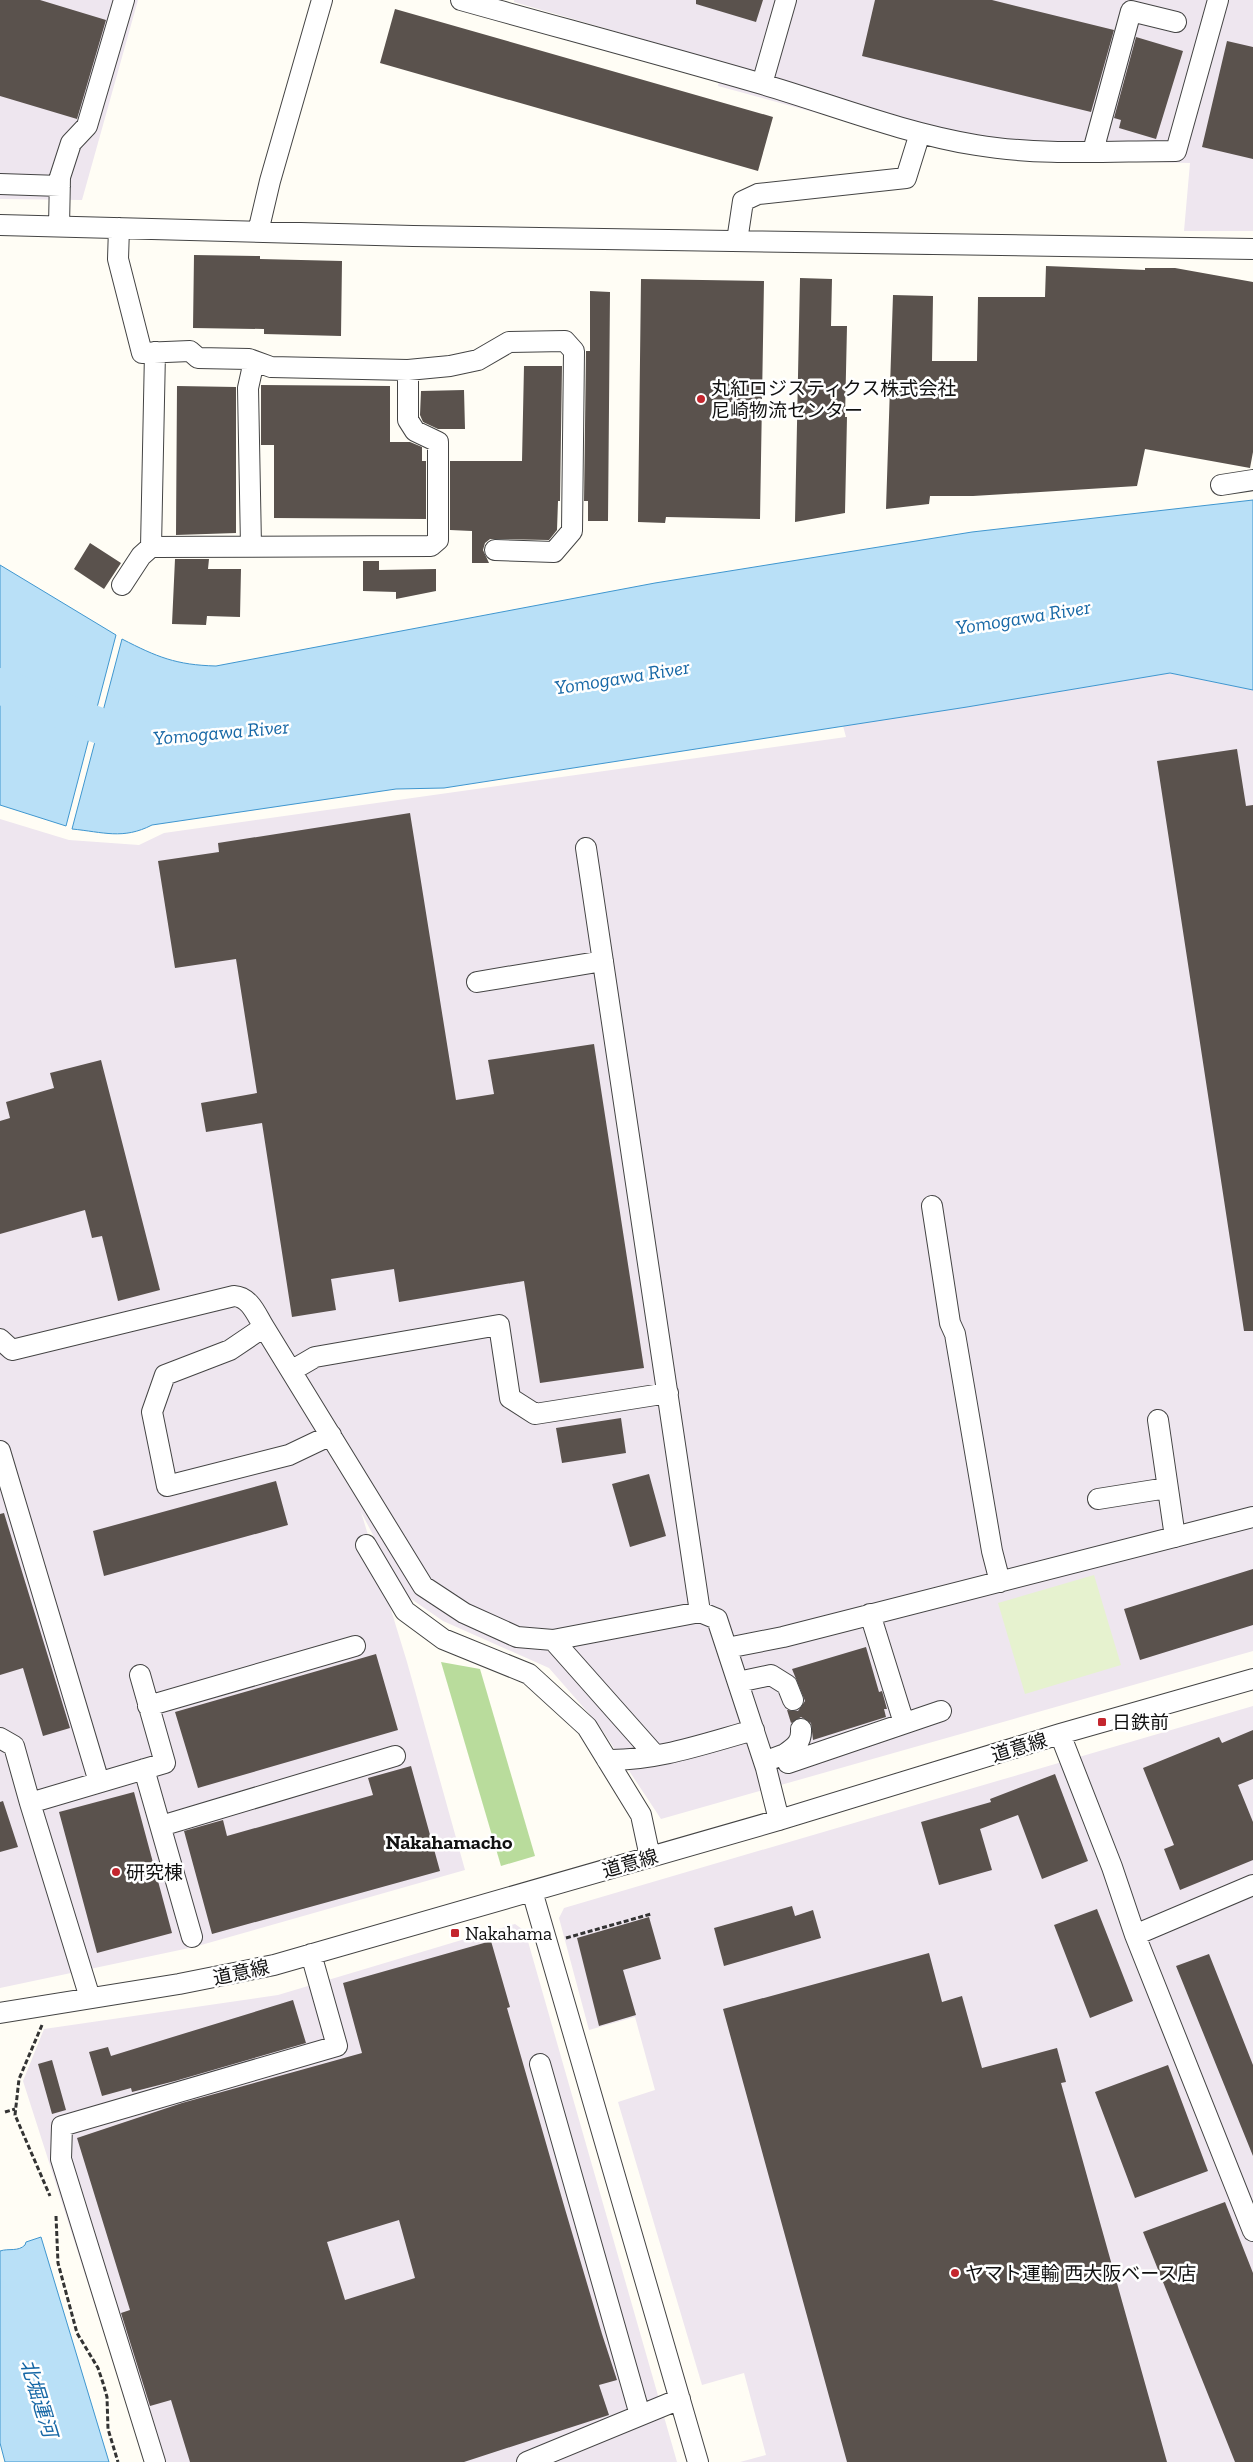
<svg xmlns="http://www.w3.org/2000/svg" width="1253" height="2462" font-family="'Zilla Slab','Noto Sans JP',serif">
<rect width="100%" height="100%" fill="#fffdf5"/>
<path fill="#eee6ef" d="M0 0H138L82 200 0 199Z
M514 0H1253V231H1184L1190 163 1005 159 853 123 718 86 722 62 514 2Z
M1170 673 1253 690V1651L661 1819 598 1724 549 1668 443 1621 404 1594 361 1512 407 1662 465 1870 194 1947 0 1988V819L69 840 139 845 164 833 846 737 843 726Z
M1253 1706V2462H740L766 2455 744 2373 702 2385 618 2102 655 2090 635 2017 589 2030 559 1918 564 1908Z
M515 1924 525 1931 677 2462H145L23 2081 44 2029 278 1995Z"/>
<path fill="#b9dc9c" d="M441 1662 480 1669 535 1856 501 1866Z"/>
<path fill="#e6f2cf" d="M1094 1575 1121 1665 1025 1694 998 1603Z"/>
<path fill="#b9e0f7" stroke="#3f96cf" d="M1253 500V690L1170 673 967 707 444 788 396 789 152 825C123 840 103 832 72 829L122 639C157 657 176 665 216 666L655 583 972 532Z
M0 565 116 635 66 826 0 805Z
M41 2237 109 2462H5L0 2443V2251C9 2248 18 2252 25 2245L26 2242Z"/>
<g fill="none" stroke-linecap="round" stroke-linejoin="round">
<path stroke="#b9e0f7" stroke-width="36" d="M0 686 135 740 145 739"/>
</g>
<path fill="#5a524d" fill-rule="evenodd" d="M0 0H40L106 20 77 119 0 96Z
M696 0H763L756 22 696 4Z
M875 0H992L1114 30 1091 112 862 56Z
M395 9 773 117 758 171 380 63Z
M1136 37 1183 51 1156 139 1119 128 1121 120 1114 118Z
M1227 41 1253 47V159L1202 147Z
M194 255 260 256V259L342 261 341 336 264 334V329L193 328Z
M1046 266 1145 270V268H1175L1253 282V452L1250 468 1145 449 1137 486 973 496H930L929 504 886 509 893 295 933 296 932 361H977L978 297H1045Z
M800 278 832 279 831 326H847L845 417H847L845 513 795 522Z
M641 279 764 281 760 519 666 517 665 523 638 522Z
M590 291 610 292 608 521H588V501H584L586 351H590Z
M524 366H562L560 501H558L557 530 549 540 490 539 485 543 483 550 489 563H472V531L450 530V461H522Z
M261 385 390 386V442H410L422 447V461H426V519L274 518V445H261Z
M177 386 236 387V533L176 535Z
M464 390 465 429H438L423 422 420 415 421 391Z
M90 543 121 563 104 589 74 569Z
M175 559H209L208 569H241L240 617 207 616 206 625 172 624Z
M363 561H379V570L436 569V591L396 599V592L363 591Z
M1237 749 1246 806 1253 805V1331H1244L1157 761Z
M410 813 456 1100 494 1094 488 1060 594 1044 644 1368 540 1383 524 1281 399 1302 394 1269 331 1279 336 1310 292 1317 262 1123 206 1132 201 1103 257 1093 236 959 175 968 158 861 219 852 218 843Z
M101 1060 160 1290 118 1301 102 1236 92 1238 85 1210 0 1234V1121L10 1118 6 1102 54 1088 50 1073Z
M621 1418 626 1453 562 1463 556 1428Z
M649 1474 666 1536 630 1547 612 1484Z
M276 1481 288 1525 104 1576 93 1531Z
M4 1513 70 1728 43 1736 23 1668 0 1675V1514Z
M1253 1569V1625L1140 1660 1124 1609Z
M866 1647 879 1692 882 1691 887 1709H884L886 1717 813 1740 811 1723 801 1717 791 1723 787 1710 798 1711 805 1701 792 1669Z
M376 1654 398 1730 198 1788 175 1712Z
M1253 1730V1779L1238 1785 1253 1822V1860L1180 1890 1164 1849 1174 1845 1143 1768 1219 1737 1222 1743Z
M411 1766 440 1871 212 1934 184 1831 223 1820 227 1836 373 1795 368 1778Z
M1055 1774 1088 1861 1042 1879 1018 1815 980 1829 992 1870 939 1885 921 1822 991 1802 990 1799Z
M134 1792 172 1933 97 1953 59 1812Z
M3 1801 18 1847 0 1852V1802Z
M792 1906 795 1916 813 1910 821 1938 724 1966 714 1928Z
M1097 1909 1133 2001 1090 2018 1054 1925Z
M649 1917 661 1959 623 1970 636 2015 599 2026 577 1938Z
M491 1941 510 2007 507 2008 565 2209 602 2334 617 2380 599 2385 609 2415 464 2462H190L171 2400 150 2406 121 2313 130 2310 77 2138 182 2103 362 2053 343 1983ZM399 2220 415 2278 345 2300 327 2242Z
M929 1953 942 2002 962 1996 982 2068 1057 2048 1066 2082 1061 2083 1167 2462H847L723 2009Z
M1209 1954 1253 2065V2156L1176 1966Z
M293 2000 306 2043 175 2081 132 2092 131 2088 102 2096 89 2052 108 2047 111 2056Z
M52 2060 66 2110 52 2114 38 2064Z
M1168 2065 1208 2171 1135 2198 1095 2092Z
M1225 2202 1253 2273V2462H1235L1143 2232Z"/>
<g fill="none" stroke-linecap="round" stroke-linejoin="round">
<g stroke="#444" stroke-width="22">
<path id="minor" d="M461 0C561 28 662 55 762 84 833 105 903 133 976 145 1041 156 1110 151 1176 151L1218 0
M762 84 786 0
M1093 151 1131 11 1176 22
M0 184 60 186
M0 225 413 236 1253 249
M59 226 60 177 71 143 87 126 124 0
M119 228 118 259 142 353 190 351 198 358 249 359 271 367 408 370 450 366 478 360 509 342 565 341 574 351 572 531 554 552 495 550
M258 232 270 181 322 0
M737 241 743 201 758 194 906 178 920 133
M1221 485 1253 480
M251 546 248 388 254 361
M151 547 431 546 438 540V442L415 431 408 420V370
M122 585 141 556 151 547 155 352
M586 848 700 1612
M477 982 603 961
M932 1206 950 1323 955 1334 992 1551 1000 1582
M264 1327 230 1350 165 1375 152 1412 167 1486 289 1455 331 1435
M0 1339 12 1350 234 1296C250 1297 256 1314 264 1327L423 1586 464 1613 517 1637 553 1640 700 1612 717 1619 766 1768 779 1820
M291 1371 315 1357 499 1325 510 1398 535 1414 668 1393
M1158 1420 1175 1537
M0 1451 99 1782
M1098 1499 1167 1488
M366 1545 405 1611 443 1639 529 1674 587 1727 641 1815 650 1857
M870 1614 904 1723
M553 1640 655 1755
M727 1648 783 1637 1253 1517
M738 1682 771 1675 787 1685 793 1700
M148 1706 355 1646
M1060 1734 1112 1867 1135 1935 1253 2231
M0 1738 14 1746 30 1803
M785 1754C795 1747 802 1742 801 1729
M607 1760C657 1761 706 1743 754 1730
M764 1762 785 1754 788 1763 941 1711
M144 1769 192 1937
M161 1826 395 1756
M532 1891 698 2462
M1135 1935 1253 1885
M90 1998 30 1803 165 1763 140 1675
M0 2013 179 1984 274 1965 779 1820 1060 1734 1253 1679
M540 2064 640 2415
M155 2462 61 2159 62 2126 337 2046 311 1954
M527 2462 680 2399"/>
</g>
<path stroke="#333" stroke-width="3" stroke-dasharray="5 2.5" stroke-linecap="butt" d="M566 1938 651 1914
M42 2025 19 2079 15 2115 50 2196
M5 2112 15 2109
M56 2216 58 2263 77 2333 98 2368 103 2383 107 2397 108 2429 118 2462"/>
<use href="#minor" stroke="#fff" stroke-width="20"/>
</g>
<g fill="#c4262e" stroke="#fff" stroke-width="2">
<circle cx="701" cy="399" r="5"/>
<rect x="1097" y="1717" width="10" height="10" rx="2.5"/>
<circle cx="116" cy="1872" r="5"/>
<rect x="450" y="1928" width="10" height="10" rx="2.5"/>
<circle cx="955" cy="2273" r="5"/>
</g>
<g text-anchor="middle" stroke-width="5" stroke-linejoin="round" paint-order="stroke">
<g font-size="19" fill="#111" stroke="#fff" text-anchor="start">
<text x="711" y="395">丸紅ロジスティクス株式会社<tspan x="711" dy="22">尼崎物流センター</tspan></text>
<text x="1112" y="1729">日鉄前</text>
<text x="126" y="1879">研究棟</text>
<text x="465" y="1940">Nakahama</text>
<text x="965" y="2280">ヤマト運輸 西大阪ベース店</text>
</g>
<g font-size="19" fill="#111" stroke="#fff">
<text transform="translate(1019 1747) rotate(-17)" y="7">道意線</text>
<text transform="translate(630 1863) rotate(-16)" y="7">道意線</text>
<text transform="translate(241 1972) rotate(-12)" y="7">道意線</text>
</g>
<g font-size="20" font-style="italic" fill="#1768a6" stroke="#fff">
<text transform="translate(1023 617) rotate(-9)" y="7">Yomogawa River</text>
<text transform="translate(622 677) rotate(-9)" y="7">Yomogawa River</text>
<text transform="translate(221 732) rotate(-5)" y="7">Yomogawa River</text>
<text transform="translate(39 2398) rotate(73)" y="7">北堀運河</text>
</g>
<g font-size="20" font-weight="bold" fill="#111" stroke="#fff">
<text x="449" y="1849">Nakahamacho</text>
</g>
</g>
</svg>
